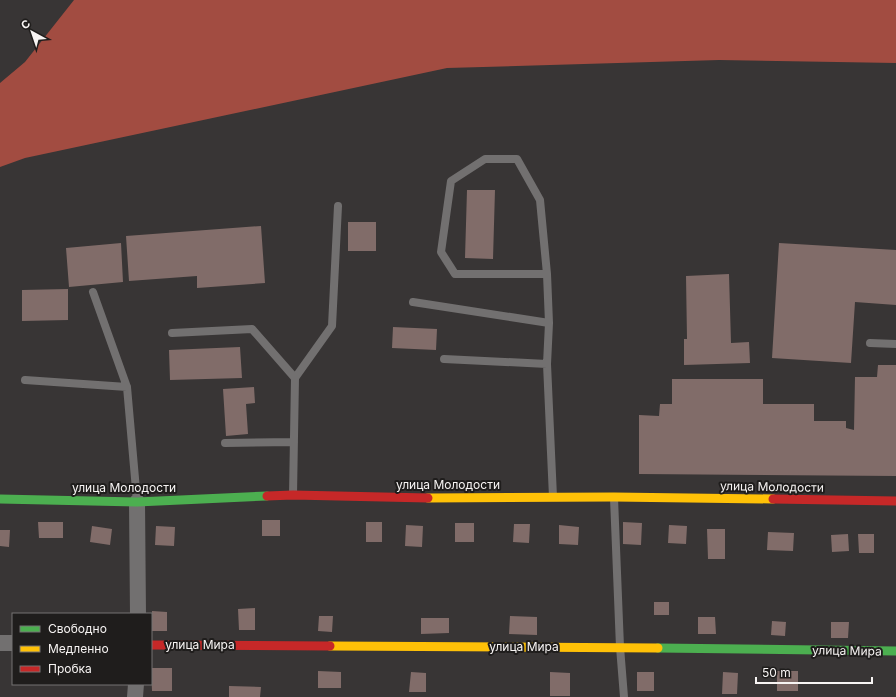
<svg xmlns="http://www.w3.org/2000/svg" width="896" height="697" font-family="Inter,sans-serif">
<rect width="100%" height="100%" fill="#383535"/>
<path fill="#a24c41" d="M74 0H896V63L719 60 447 68 25 158 0 167V83L25 62Z"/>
<path fill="#816c69" d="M467 190H495L493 259 465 258Z
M348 222H376V251H348Z
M261 226 265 283 197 288V276L129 281 126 236Z
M121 243 123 282 69 287 66 248Z
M779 243 896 250V305L855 302 851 363 772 358Z
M729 274 731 343 749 342 750 363 684 365V339H687L686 276Z
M68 289V320L22 321V290Z
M393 327 437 329 436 350 392 348Z
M240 347 242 378 170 380 169 350Z
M878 365H896V476L639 474V415L659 416 660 404H672V379H763V404H814V421H846V428L854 430 855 377H877Z
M254 387 255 403 246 404 248 434 226 436 223 389Z
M262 520H280V536H262Z
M38 522H63V538H39Z
M366 522H382V542H366Z
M623 522 642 523 641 545 623 544Z
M455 523H474V542H455Z
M514 524H530L529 543 513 542Z
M406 525 423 526 422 547 405 546Z
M559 525 579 527 578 545 559 544Z
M669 525 687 526 686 544 668 543Z
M92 526 112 529 110 545 90 542Z
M156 526 175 527 174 546 155 545Z
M707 529H725V559H708Z
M0 530H10L9 547 0 546Z
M768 532 794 533 793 551 767 550Z
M848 534 849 551 832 552 831 535Z
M858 534H874V553H859Z
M654 602H669V615H654Z
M255 608V630H239L238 609Z
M152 611 167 612V631H151Z
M319 616H333L332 632 318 631Z
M510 616 537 617V635L509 634Z
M698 617H715L716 634H698Z
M421 618H449V633L421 634Z
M772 621 786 622 785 636 771 635Z
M831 622H849L848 638H831Z
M151 668H172V691H152Z
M318 671 341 672V688H318Z
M777 671H798V691H777Z
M411 672 426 673V692H409Z
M550 672 570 673V696H550Z
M637 672H654V691H637Z
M723 672 738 673 737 694H722Z
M229 686 261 687 260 697H229Z"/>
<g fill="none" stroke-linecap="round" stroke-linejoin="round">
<path stroke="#727070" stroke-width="8" d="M547 274 540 200 517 159H485L451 181 441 252 455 274H547L549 323
M93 292 127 387 137 501
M413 302 549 323 547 364
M172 333 252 329 295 378 293 495
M870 343 896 344
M444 359 547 364 553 497
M295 378 332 326 338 206
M25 380 127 387
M225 443 294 442
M614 498 620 647 624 697"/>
<path stroke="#727070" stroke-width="16" d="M137 502 138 614
M0 643H13
M135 697 136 684"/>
<path stroke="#4caf50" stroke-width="9" d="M0 499 137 502 267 496
M658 648 896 651"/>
<path stroke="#ffc107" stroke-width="9" d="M428 498 614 497 773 499
M330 646 658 648"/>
<path stroke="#c62828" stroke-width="9" d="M267 496 293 495 428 498
M773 499 896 501
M151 645 330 646"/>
</g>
<g text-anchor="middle" stroke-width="4" stroke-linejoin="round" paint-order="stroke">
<g font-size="12" fill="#f7f4f3" stroke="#1f1d1c">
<text x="448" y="489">улица Молодости</text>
<text transform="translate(772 487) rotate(1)" y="4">улица Молодости</text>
<text x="124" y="492">улица Молодости</text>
<text x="200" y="649">улица Мира</text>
<text x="524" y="651">улица Мира</text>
<text transform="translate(847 651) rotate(1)" y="4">улица Мира</text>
</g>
</g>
<rect x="12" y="613" width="140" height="72" fill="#1f1d1c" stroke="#757372"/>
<rect x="20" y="626" width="20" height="6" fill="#4caf50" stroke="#757372"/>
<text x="48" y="633" font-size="12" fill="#f7f4f3">Свободно</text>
<rect x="20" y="646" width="20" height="6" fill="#ffc107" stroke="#757372"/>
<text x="48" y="653" font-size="12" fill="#f7f4f3">Медленно</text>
<rect x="20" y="666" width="20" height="6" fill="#c62828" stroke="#757372"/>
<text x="48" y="673" font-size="12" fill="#f7f4f3">Пробка</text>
<g transform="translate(32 32) rotate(320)" stroke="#1f1d1c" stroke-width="3" paint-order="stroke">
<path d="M0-3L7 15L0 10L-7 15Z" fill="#f7f4f3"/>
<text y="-6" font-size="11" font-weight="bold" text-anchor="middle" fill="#f7f4f3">С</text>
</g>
<path d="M756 677v6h116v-6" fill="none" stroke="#f7f4f3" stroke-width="2"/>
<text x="762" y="677" font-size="12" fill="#f7f4f3" stroke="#1f1d1c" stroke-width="3" paint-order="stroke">50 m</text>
</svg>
